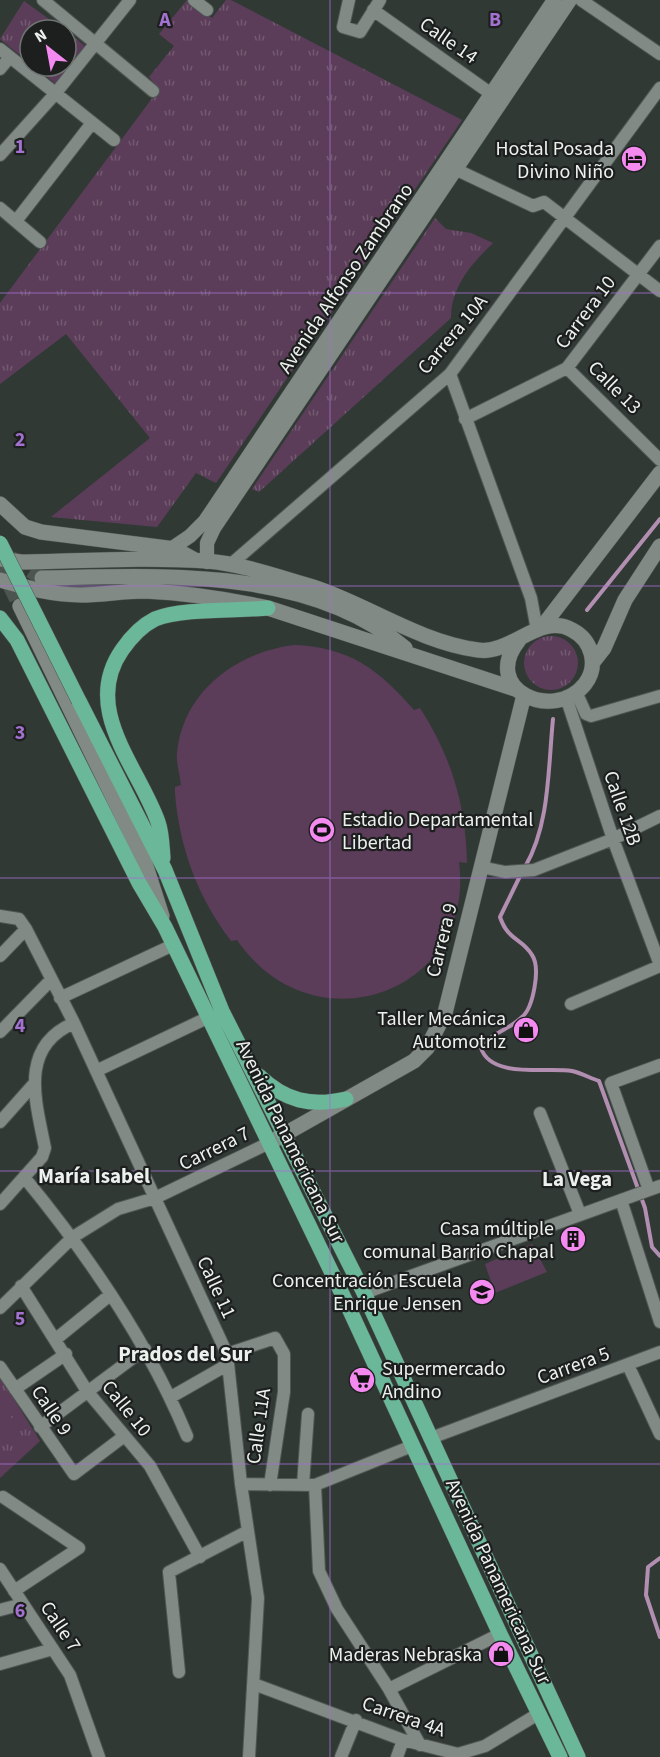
<svg xmlns="http://www.w3.org/2000/svg" width="660" height="1757" font-family="'Source Sans 3',sans-serif">
<defs>
<pattern id="grass-tufts" width="24" height="20" patternUnits="userSpaceOnUse" patternTransform="scale(1.5)"><rect width="24" height="20" fill="#5b3d59"/><path d="M3 7l-1-3M5 7V3M7 7l1-3M15 17l-1-3M17 17v-4M19 17l1-3" fill="none" stroke="#735a71"/></pattern>
</defs>
<rect width="100%" height="100%" fill="#313935"/>
<path fill="url(#grass-tufts)" d="M187 0 212 18 226 0H231L462 120 216 483 196 473 157 527 51 517 150 438 66 334 0 384V303L159 89 149 77 174 46 159 34Z
M24 1 64 30H30V63L0 39Z
M66 31 85 46 56 84 34 66H66Z
M435 218 446 229 471 233 493 243C471 264 451 287 451 318L259 492 252 489Z
M524 663a27 27 0 1 1 54 0a27 27 0 1 1-54 0Z
M0 1377 40 1441 0 1478Z"/>
<path fill="#5b3d59" d="M294 645C350 647 379 670 414 710L420 708C451 756 466 805 467 863L459 862C476 993 313 1051 237 940L231 941C198 897 180 850 175 794V787L181 785C180 775 176 763 177 753 183 691 237 652 294 645Z
M532 1244 547 1272 495 1293 485 1264Z
M0 1401 15 1423 0 1434Z"/>
<g fill="none" stroke-linecap="round" stroke-linejoin="round">
<path stroke="#b28eb1" stroke-width="4" d="M587 610 660 519
M525 867C550 824 548 768 553 719
M521 874 500 917C508 941 522 938 532 955 541 968 533 1008 522 1017 509 1030 492 1032 481 1048 491 1079 547 1067 572 1071 581 1073 590 1078 599 1081L645 1208 652 1247 660 1256
M660 1558 648 1567 646 1595 660 1637"/>
<path stroke="#4d5551" stroke-width="15" stroke-dasharray="15 8" stroke-linecap="butt" d="M11 558 42 578
M0 565 20 606"/>
<g stroke="#505653" stroke-width="14">
<path id="minor" d="M43 0 153 91
M194 0 207 10
M349 0 343 27 360 32 380 0
M581 0 660 54
M373 10 497 98
M0 49 114 140
M0 69 10 57
M0 155 55 94 130 0
M457 170 533 206 544 202 660 291
M0 208 40 242
M16 221 92 123
M567 368 660 460
M450 374 531 598 537 630
M465 419 567 368 660 246
M230 565 450 374 660 88
M576 692 586 714 591 716 660 696
M566 697 613 839 660 965
M481 867 505 872 534 870 613 839 660 816
M0 916 19 919 26 929 74 1023 227 1354 241 1484 258 1598 249 1757
M0 956 26 929
M60 998 173 945
M571 1004 660 966
M0 1032 51 980
M96 1071 207 1018
M540 1113 580 1214
M0 1122 33 1085
M24 1177C89 1256 148 1342 187 1436
M649 1190 611 1083 660 1065
M621 1200 660 1322
M0 1204 42 1157 45 1148C36 1102 18 1047 74 1023
M21 1286 87 1391 150 1466 200 1557
M364 1293 660 1186
M0 1308 73 1237 118 1209 155 1198 269 1143
M56 1339 110 1295
M227 1354 275 1338 284 1354V1392L270 1485
M628 1365 660 1434
M0 1367 74 1474 123 1437
M15 1389 66 1354
M171 1397 227 1365
M40 1427 145 1349
M431 1438 660 1352
M241 1484 315 1485 412 1446
M303 1485 308 1414
M315 1485 319 1571 337 1609 389 1689 420 1745
M3 1497 79 1548 14 1591
M0 1569 70 1675 99 1757
M0 1610 23 1604
M0 1664 53 1649
M179 1672 169 1572 248 1531
M254 1684 403 1740 458 1754 485 1746 538 1714
M389 1689 500 1634
M341 1757 356 1720
M397 1757 403 1740"/>
</g>
<g stroke="#505653" stroke-width="15">
<path id="tertiary" d="M165 553 190 536 205 521 554 0
M207 562V543L214 528 570 0"/>
</g>
<g stroke="#505653" stroke-width="16">
<path id="secondary" d="M0 504 25 527 41 532 175 549 195 560
M0 559 21 562C82 561 145 557 207 561 242 564 279 577 313 587 368 605 419 642 478 650 511 655 540 612 572 630 592 640 599 666 585 684 554 723 479 690 519 640
M42 578C160 576 309 566 405 648
M0 580C27 588 53 595 81 595 102 595 124 591 145 591 188 593 227 599 268 608L515 689
M20 606 145 863 162 916
M542 627 660 473
M593 662 604 648 625 600 660 546
M269 1143 414 1061 427 1048 445 1013 524 695"/>
</g>
<g stroke="#505653" stroke-width="16">
<path id="primary" d="M0 618 17 640 139 883 165 927 346 1302 500 1634 560 1757
M79 701 165 870 222 1011 364 1293 578 1757
M163 858C162 846 162 833 158 822 138 766 81 709 122 650 131 637 141 626 155 619 182 608 238 611 268 608
M259 1076C285 1101 311 1107 346 1099"/>
</g>
<use href="#minor" stroke="#818a85" stroke-width="12"/>
<use href="#tertiary" stroke="#818a85" stroke-width="14"/>
<use href="#secondary" stroke="#818a85" stroke-width="15"/>
<use href="#primary" stroke="#6bb799" stroke-width="15"/>
<g stroke="#505653" stroke-width="16" stroke-linecap="butt">
<path id="primary-bridge" d="M0 543 79 701"/>
</g>
<use href="#primary-bridge" stroke="#6bb799" stroke-width="15"/>
</g>
<path fill="none" stroke="#a371cf" stroke-width="1.5" stroke-opacity="0.55" d="M330 0V1757M0 293H660M0 586H660M0 878H660M0 1171H660M0 1464H660"/>
<defs>
<g id="hotel-disc" transform="scale(1.35)"><circle r="9.5" fill="#f489f0" stroke="#1c1f1e"/><path d="M-6-4.5h1.5V1H6V5H4.5V3h-9V5H-6ZM-4 0a1.8 1.8 0 1 1 3.6 0ZM.5 0V-2.5h3Q6-2.5 6 0Z" fill="#111"/></g>
<g id="stadium-disc" transform="scale(1.35)"><circle r="9.5" fill="#f489f0" stroke="#1c1f1e"/><path d="M0-5a6.5 5 0 1 0 0 10a6.5 5 0 1 0 0-10ZM-3.5-1.8h7v3.6h-7Z" fill="#111"/></g>
<g id="shop-disc" transform="scale(1.35)"><circle r="9.5" fill="#f489f0" stroke="#1c1f1e"/><path d="M-5-2.5h2.3a2.7 3.5 0 0 1 5.4 0H5L5.5 6h-11ZM-1.5-2.5h3a1.5 2.3 0 0 0-3 0Z" fill="#111"/></g>
<g id="building-disc" transform="scale(1.35)"><circle r="9.5" fill="#f489f0" stroke="#1c1f1e"/><path d="M-4-6H4V6H1V3H-1V6H-4ZM-2.5-4.3h1.7v1.8h-1.7ZM.8-4.3h1.7v1.8H.8ZM-2.5-1h1.7V.8h-1.7ZM.8-1h1.7V.8H.8Z" fill="#111"/></g>
<g id="school-disc" transform="scale(1.35)"><circle r="9.5" fill="#f489f0" stroke="#1c1f1e"/><path d="M0-5L7-2L0 1L-7-2ZM-4 1L0 2.5L4 1V4Q0 6-4 4Z" fill="#111"/></g>
<g id="supermarket-disc" transform="scale(1.35)"><circle r="9.5" fill="#f489f0" stroke="#1c1f1e"/><path d="M-6-5.5h2.5l.6 2H6L4.5 2H-2.5L-4.4-4H-6ZM-1.5 3.2a1.3 1.3 0 1 0 .1 0ZM3 3.2a1.3 1.3 0 1 0 .1 0Z" fill="#111"/></g>
</defs>
<g fill-rule="evenodd">
<use href="#hotel-disc" x="634" y="159"/>
<use href="#stadium-disc" x="322" y="830"/>
<use href="#shop-disc" x="526" y="1030"/>
<use href="#building-disc" x="573" y="1239"/>
<use href="#school-disc" x="482" y="1292"/>
<use href="#supermarket-disc" x="362" y="1380"/>
<use href="#shop-disc" x="501" y="1654"/>
</g>
<g text-anchor="middle" stroke-width="4.5" stroke-linejoin="round" paint-order="stroke">
<g font-size="20" fill="#ecf1ee" stroke="#1c1f1e">
<text transform="translate(449 40) rotate(35)" y="7">Calle 14</text>
<text transform="translate(345 278) rotate(-56)" y="7">Avenida Alfonso Zambrano</text>
<text transform="translate(585 312) rotate(-53)" y="7">Carrera 10</text>
<text transform="translate(452 334) rotate(-50)" y="7">Carrera 10A</text>
<text transform="translate(615 387) rotate(45)" y="7">Calle 13</text>
<text transform="translate(623 808) rotate(71)" y="7">Calle 12B</text>
<text transform="translate(441 940) rotate(-76)" y="7">Carrera 9</text>
<text transform="translate(291 1141) rotate(64)" y="7">Avenida Panamericana Sur</text>
<text transform="translate(214 1148) rotate(-26)" y="7">Carrera 7</text>
<text transform="translate(217 1287) rotate(65)" y="7">Calle 11</text>
<text transform="translate(573 1365) rotate(-20)" y="7">Carrera 5</text>
<text transform="translate(127 1408) rotate(51)" y="7">Calle 10</text>
<text transform="translate(52 1410) rotate(56)" y="7">Calle 9</text>
<text transform="translate(258 1426) rotate(-82)" y="7">Calle 11A</text>
<text transform="translate(499 1581) rotate(65)" y="7">Avenida Panamericana Sur</text>
<text transform="translate(61 1626) rotate(56)" y="7">Calle 7</text>
<text transform="translate(404 1716) rotate(19)" y="7">Carrera 4A</text>
</g>
<g font-size="20" fill="#ecf1ee" stroke="#1c1f1e" text-anchor="end">
<text x="614" y="155">Hostal Posada<tspan x="614" dy="23">Divino Niño</tspan></text>
<text x="342" y="826" text-anchor="start">Estadio Departamental<tspan x="342" dy="23">Libertad</tspan></text>
<text x="506" y="1025">Taller Mecánica<tspan x="506" dy="23">Automotriz</tspan></text>
<text x="554" y="1235">Casa múltiple<tspan x="554" dy="23">comunal Barrio Chapal</tspan></text>
<text x="462" y="1287">Concentración Escuela<tspan x="462" dy="23">Enrique Jensen</tspan></text>
<text x="382" y="1375" text-anchor="start">Supermercado<tspan x="382" dy="23">Andino</tspan></text>
<text x="482" y="1661">Maderas Nebraska</text>
</g>
<g font-size="21" font-weight="bold" fill="#ecf1ee" stroke="#1c1f1e">
<text x="94" y="1183">María Isabel</text>
<text x="577" y="1186">La Vega</text>
<text x="185" y="1361">Prados del Sur</text>
</g>
</g>
<g font-size="20" text-anchor="middle" font-weight="bold" fill="#a371cf" stroke="#1c1f1e" stroke-width="4.5" stroke-linejoin="round" paint-order="stroke">
<text x="165" y="26">A</text>
<text x="495" y="26">B</text>
<text x="20" y="153">1</text>
<text x="20" y="446">2</text>
<text x="20" y="739">3</text>
<text x="20" y="1032">4</text>
<text x="20" y="1325">5</text>
<text x="20" y="1617">6</text>
</g>
<g transform="translate(48 48) rotate(329)"><circle r="28" fill="#1c1f1e" stroke="#6f7371" stroke-width="1.5"/>
<path d="M0-4.5L10 22L0 15L-10 22Z" fill="#f489f0"/>
<text y="-9" font-size="16" font-weight="bold" text-anchor="middle" fill="#ecf1ee">N</text>
</g>
</svg>
